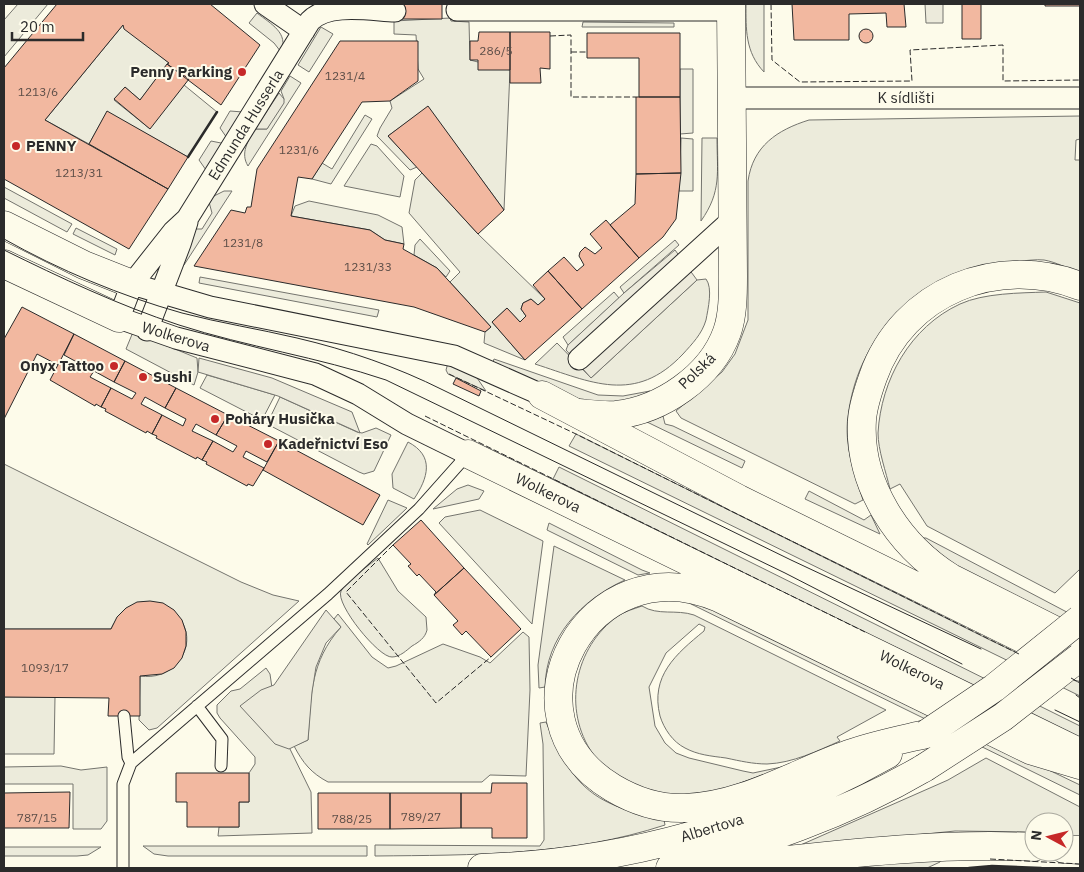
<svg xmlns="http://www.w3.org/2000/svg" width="1084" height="872" font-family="'IBM Plex Sans',sans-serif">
<rect width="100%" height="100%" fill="#fdfbea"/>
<path fill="#ecebdb" stroke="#74746e" d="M18 4H48L4 57V20Z
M746 4H764V72C745 52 746 29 746 4Z
M257 13C271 24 289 33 281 52L274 43 249 23Z
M450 18 451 21 469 22 470 60 510 70 504 210 428 107 388 136 417 167 410 170 377 136 380 128 392 108 390 101 424 79 418 69 416 35 394 34V21Z
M583 22 674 23V27H582Z
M123 25 169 63 140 100 125 87 114 100 149 128 184 85 217 112 188 157 107 112 89 144 45 120Z
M321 27 333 34 309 72 298 65Z
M680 69H693V133L680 134Z
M290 76 301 83 248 166C240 153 248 141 255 129H267L284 99 281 91Z
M365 115 372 119 331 184 312 179 322 163 332 169Z
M1080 116V139L1076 140 1075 160H1080V273C1069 269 1056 262 1044 260 1036 259 1026 261 1018 261 930 265 859 327 848 416 844 445 854 473 863 500L855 504 681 418 676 411 722 372 735 354 748 320V181C753 146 777 130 809 120Z
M681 138 693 139V191H679Z
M702 138H717C717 172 722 191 701 221Z
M371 144 377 146 404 176 400 197 344 186Z
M422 173 478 234 545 299 538 305 531 299 523 303 521 309 526 316 520 322 507 308 492 322 525 360 484 343 485 332 491 327 450 282 460 272 409 213 415 180Z
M4 187 72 224 67 232 4 198Z
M224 191H232L184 265 179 264 191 229H202L212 213 209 202 212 197Z
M309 201 378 215 402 227 404 244 385 240 370 230 291 216 295 206Z
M76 228 117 249 115 255 73 234Z
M420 239 450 271 446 277 437 268 414 255 415 245Z
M675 240 679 245 624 293 620 287Z
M200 277 379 310 377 317 199 283Z
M706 279C713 288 708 309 706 320 702 334 692 344 683 354 635 405 591 382 535 364L557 343 591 378 697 280Z
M614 292 619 298 568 345 563 337Z
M1046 292 1080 303V569L1055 593 927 526 900 484 890 489C886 472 878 450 878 433 881 380 910 327 960 304 984 293 1020 293 1046 292Z
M133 332 197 358 198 372 194 385 126 349Z
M494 359 598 395 623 396 650 391 628 402H583L493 362Z
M448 363 475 375 486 391 448 374 446 370Z
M207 375 275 395 262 420 200 388Z
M280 397 357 432 362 433 376 428 391 435 374 471 364 474 359 472 267 424Z
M663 416 665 424 673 426 745 461 742 468 647 422Z
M576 434 990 640 1080 683V696L569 446Z
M408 442C435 456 428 478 414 499L393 488 392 474Z
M4 464 241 582 273 595 299 601 166 720 157 728 149 730 139 720 140 676C155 678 168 674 178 662 212 621 139 569 111 629H4Z
M559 467 1080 726V738L553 479Z
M468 485 484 491 479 499 433 509 457 489Z
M809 491 864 520 871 515 880 534 805 499Z
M388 500 407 508 368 545 367 544Z
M480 510 543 541 532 624 439 523 445 517Z
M549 523 642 570 650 573 638 575 547 530Z
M922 538H926L1080 619V632L954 565Z
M554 546 625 580C581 600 546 637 545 687L539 688 538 665Z
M378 558 398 591 426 617 427 630C425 638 419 642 412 646 407 650 400 657 392 657 379 658 335 604 341 591 346 581 369 565 378 558Z
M689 603 703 604 1080 785V795Z
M642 606C658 616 676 609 694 615L886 710 837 737 840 741C817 751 793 763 767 764 753 764 740 761 726 758 711 756 698 755 685 748 673 742 664 729 660 716 650 676 676 654 704 631L705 627 699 624 666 653 649 687 655 726 665 743 676 753 689 758 743 771 753 773 791 765C769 773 746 781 723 789 716 792 706 797 698 797 662 796 616 786 593 754 562 710 574 647 618 616 625 611 634 609 642 606Z
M338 614 372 657 388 668 396 666 443 644 480 657 490 663 523 632 529 637 530 690 526 776 490 775 482 782H328C311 773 303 763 294 746L308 740C311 695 310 662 341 627L334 619Z
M266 668 270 674 272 688 289 747 311 792 312 833 218 836 219 827H239V802H249V773L255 764V757L220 718 217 713V705L231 691 240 689Z
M4 697H55L54 754H4Z
M546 722C574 790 594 804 664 820L665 825C571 856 472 855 375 856V845L540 846 544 840V829L543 744 540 723Z
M986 758 1080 807V837L1064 835V822H1034V832L955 831 796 847 948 780Z
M61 766 81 770 107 767V821L101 829H73V784H4V767Z
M143 846H367V856H168L154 854Z
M4 847H101L88 855 77 856H4Z
M940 859V862L927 868H820Z"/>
<path fill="#eceadb" stroke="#74746e" d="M925 4H943V23H926Z
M279 93 284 99V103L267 129H255Z
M230 111 243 112 227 138 206 170 199 160 211 141 221 143 227 138 220 128Z
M675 250 697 280 591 378 566 350 568 345 624 293Z
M199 358 272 378 352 412 360 433 278 396 198 372Z
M326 610 341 627 326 643 316 667 312 692 308 740 289 749 275 744 240 706 261 690 274 685Z"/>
<path fill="#f2b8a0" stroke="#2b2b2b" d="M57 4H210L260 45 221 105 167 64 169 63 124 29 123 25 45 120 168 189 129 249 4 179V68Z
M399 4H442V19H399Z
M792 4H904L906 27H887L886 13 849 14V40H794Z
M962 4H981V39H962Z
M1045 4H1080V6H1045Z
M859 36a7 7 0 1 1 14 0a7 7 0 1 1-14 0Z
M479 32H510V70H478V60H470V41H478Z
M510 32H550V69L540 68 541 83H510Z
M587 33H680V97H639V58H587Z
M340 41H418V81L390 101 362 102 312 179 298 177 291 216 370 230 385 240 404 244 403 249 437 268 491 327 485 332 414 307 194 266 231 210 245 213 247 207H251L257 169Z
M167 64 189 79 150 129 114 99 125 87 140 100Z
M636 97H680L681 173 636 174Z
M428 106 504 210 478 234 388 136Z
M107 111 188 157 168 189 89 144Z
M681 173 676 219 663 237 639 258 610 225 635 204 636 174Z
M606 220 639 258 582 309 548 271 564 257 577 271 584 265 579 256 580 252 585 247 595 254 602 248 590 234Z
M548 271 582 309 525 360 492 322 507 308 520 322 526 316 521 309 523 303 531 299 538 305 545 299 533 285Z
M22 307 74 334 58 365 37 354 4 419V339Z
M74 334 125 361 114 382 94 371 90 377 111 388 101 407 96 404 95 406 50 380 60 361 81 372 84 366 64 355Z
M125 361 176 388 165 408 145 397 141 404 162 415 152 434 147 431 146 433 105 411 106 409 101 407 111 388 132 399 136 393 114 382Z
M456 378 481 391 479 396 453 384Z
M176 388 228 415 216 435 196 424 192 431 213 441 202 460 197 457 196 459 156 438 157 436 152 434 162 415 183 426 186 419 165 408Z
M228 415 279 441 267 462 246 451 243 457 264 468 253 486 248 484 247 486 206 464 207 462 202 460 213 441 233 452 237 446 216 435Z
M279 441 380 495 363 525 263 470Z
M421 520 464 568 434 595 436 592 419 574 417 576 408 566 411 564 393 545Z
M464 568 521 629 491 657 466 631 462 635 453 625 458 621 434 595Z
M150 601 163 603 174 610 182 620 186 632V646L182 658 174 668 162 674 140 676V716H108L109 698 4 697V629H111L117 617 126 608 137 602Z
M176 773H249V802H239V827H187V802H176Z
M492 783H527V838H492V828H461V793H491Z
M70 792 69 828H4V793Z
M318 793H390V829H318Z
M390 793H461V828L390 829Z"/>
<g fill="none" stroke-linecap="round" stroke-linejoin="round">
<g stroke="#2b2b2b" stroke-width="13">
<path id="lane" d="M197 706 222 739 221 766
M131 763 328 594 419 509 468 454
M123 868V784L131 763 128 757 124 716"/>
</g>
<g stroke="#2b2b2b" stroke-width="23">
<path id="street" d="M265 4 304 31
M457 10H731
M395 11C370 10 328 2 310 21L187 219 173 232 132 284 119 318 176 338 315 374 358 394 407 424 468 454
M732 98H1080
M132 284 210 307 454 356 542 395
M147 330 180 244 187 222
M579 359 732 220"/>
</g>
<g stroke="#2b2b2b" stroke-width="29">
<path id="secondary" d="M4 225 84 265 132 284
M4 264 119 318
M578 413C590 414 603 416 616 415 661 410 711 377 727 332 733 315 733 294 733 276L731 4"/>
</g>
<g stroke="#2b2b2b" stroke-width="29">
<path id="primary" d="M1080 286C998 254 903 291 873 377 868 391 863 406 862 420 858 484 898 545 951 578L1080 643
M542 395 739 499 1080 667
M468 454 1075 750
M926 734C900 740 874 745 849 754 795 773 744 806 685 808 660 809 635 801 613 788 494 717 588 542 719 598L1030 750 1080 765
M1064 849 1080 850
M482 868C624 863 764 824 888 754
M670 868C761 842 842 816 924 768
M712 868C819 857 926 842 1034 847"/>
</g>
<use href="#lane" stroke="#fdfbea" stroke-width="11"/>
<use href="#street" stroke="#fdfbea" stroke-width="21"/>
<use href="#secondary" stroke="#fdfbea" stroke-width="28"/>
<use href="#primary" stroke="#fdfbea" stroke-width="28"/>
<path stroke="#2b2b2b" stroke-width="1" d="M4 239C59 270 121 296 182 313 220 323 259 329 297 338 348 350 397 367 443 390L791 560 981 649
M4 250C61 278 118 305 179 325 247 347 318 357 386 380L785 573 962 664
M1076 695 1080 698
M1055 710 1080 722"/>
<g stroke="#2b2b2b" stroke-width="29" stroke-linecap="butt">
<path id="primary-bridge" d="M926 734 994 688 1080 619
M924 768 1003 717 1080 657"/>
</g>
<use href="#primary-bridge" stroke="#fdfbea" stroke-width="28"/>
<path stroke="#2b2b2b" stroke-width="1" stroke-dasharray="6 2.5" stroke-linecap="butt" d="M771 4 772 60 800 82 912 81 910 50 1003 45V81L1080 80
M550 36 571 35V97H636
M571 52H587
M449 374 576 434 1021 655
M425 416 865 632
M393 545 346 592 436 703 491 657
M1071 678 1080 683
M990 859 1080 864"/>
<path stroke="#2b2b2b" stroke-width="2.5" d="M188 157 217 112
M969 868 992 866 1041 868"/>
</g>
<g fill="#c62828" stroke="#fdfbea" stroke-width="2">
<circle cx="242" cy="72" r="5"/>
<circle cx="16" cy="146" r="5"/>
<circle cx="114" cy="366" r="5"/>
<circle cx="143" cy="377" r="5"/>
<circle cx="215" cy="419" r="5"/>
<circle cx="268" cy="444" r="5"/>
</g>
<g text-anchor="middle" stroke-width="4" stroke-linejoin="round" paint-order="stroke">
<g font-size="12" fill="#5d4e48">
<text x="496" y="55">286/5</text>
<text x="345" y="80">1231/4</text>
<text x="38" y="96">1213/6</text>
<text x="299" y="154">1231/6</text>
<text x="79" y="177">1213/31</text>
<text x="243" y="247">1231/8</text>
<text x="368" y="271">1231/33</text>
<text x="45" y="672">1093/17</text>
<text x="421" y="821">789/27</text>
<text x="37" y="822">787/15</text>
<text x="352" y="823">788/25</text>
</g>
<g font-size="15" font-weight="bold" fill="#2b2b2b" stroke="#fdfbea" text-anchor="start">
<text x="232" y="77" text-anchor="end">Penny Parking</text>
<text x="26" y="151">PENNY</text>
<text x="104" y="371" text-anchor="end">Onyx Tattoo</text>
<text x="153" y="382">Sushi</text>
<text x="225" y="424">Poháry Husička</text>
<text x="278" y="449">Kadeřnictví Eso</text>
</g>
<g font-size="15" fill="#2b2b2b" stroke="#fdfbea">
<text x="906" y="103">K sídlišti</text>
<text transform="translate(246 125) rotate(-58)" y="5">Edmunda Husserla</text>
<text transform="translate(176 337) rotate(17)" y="5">Wolkerova</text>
<text transform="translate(697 371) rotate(-44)" y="5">Polská</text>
<text transform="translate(548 493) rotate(26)" y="5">Wolkerova</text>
<text transform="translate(912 670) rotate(26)" y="5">Wolkerova</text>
<text transform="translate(712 828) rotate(-17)" y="5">Albertova</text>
</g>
</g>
<rect width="1084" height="872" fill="none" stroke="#2b2b2b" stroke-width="10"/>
<g transform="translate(1049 837) rotate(277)"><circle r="24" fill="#fdfbea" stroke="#a9a89e"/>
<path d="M0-4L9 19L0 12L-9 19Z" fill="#c62828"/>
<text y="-8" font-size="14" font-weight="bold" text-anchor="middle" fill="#2b2b2b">N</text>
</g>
<path d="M12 32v8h71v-8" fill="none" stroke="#2b2b2b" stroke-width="2.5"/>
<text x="20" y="32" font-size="15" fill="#2b2b2b" stroke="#fdfbea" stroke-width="4" paint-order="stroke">20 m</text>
</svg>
